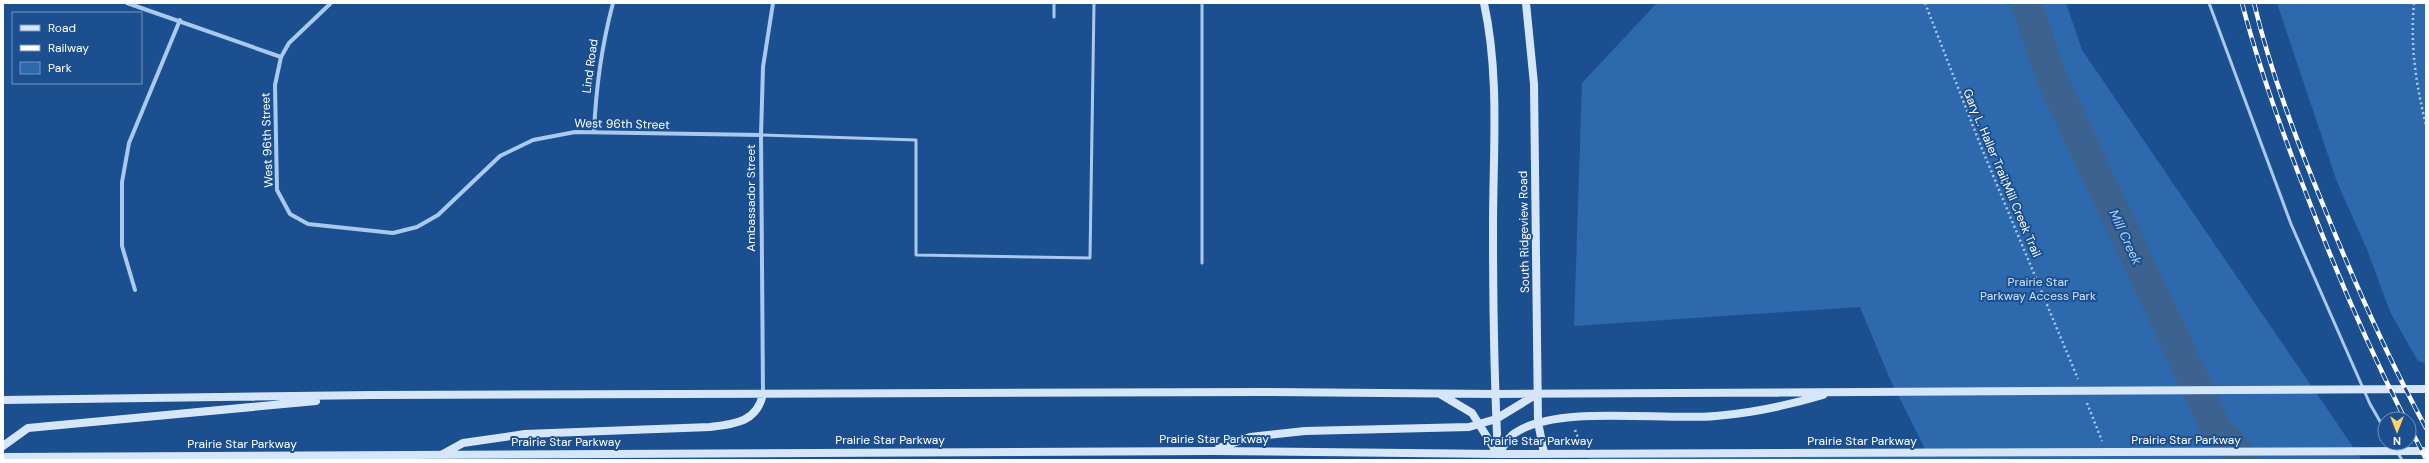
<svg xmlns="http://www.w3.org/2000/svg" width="2429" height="463" font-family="'DM Sans',sans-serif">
<rect width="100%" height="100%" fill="#1b4f8f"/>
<path fill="#2e69ad" d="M1657 3H2066L2082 50 2362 460H1588V453H1927L1889 377 1860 307 1574 326 1582 83Z
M2277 3H2426V363L2418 361 2390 312 2368 252 2337 182Z"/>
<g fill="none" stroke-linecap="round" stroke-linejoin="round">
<path stroke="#3c6290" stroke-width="31" d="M2026 3 2050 74 2216 428 2245 460"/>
<path stroke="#a9c9ee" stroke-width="2.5" stroke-dasharray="2 3" stroke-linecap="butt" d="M1925 3 1982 149 2078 379
M2414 3C2410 45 2416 85 2426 125
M2087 403 2102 441
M1575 430 1579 440"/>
<path stroke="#a9c9ee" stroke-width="3" d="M2209 3 2291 224 2370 404 2385 430
M1054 17V3
M761 135 916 140V255L1090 258 1094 3
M1202 263V3
M2392 443 2402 460"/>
<path stroke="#a9c9ee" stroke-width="4" d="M127 3 281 57 275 85 277 190 290 214 308 224 393 233 417 227 438 215 500 156 533 140 575 132 761 135
M281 57 289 43 331 3
M594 132C596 86 601 48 613 3
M135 290 122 246V182L129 143 180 20
M763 393 761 135 763 67 773 3"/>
<path stroke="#d6e6fa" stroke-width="8" d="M1484 3C1500 77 1493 151 1493 227 1493 302 1494 378 1498 454
M1526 3 1534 84 1538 422 1544 453
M1440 394 1472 413 1497 453
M3 400 373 395 1261 392 1496 394 2426 389
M3 446 28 428 316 401
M1219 448 1250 437 1305 431 1469 427 1496 419 1537 394
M443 454 463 443 525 434 710 427C735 424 757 422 763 394
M1498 454C1503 448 1508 437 1515 433 1557 404 1663 421 1716 416 1752 413 1789 405 1823 395
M3 457 1213 451 1498 454 2426 451"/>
<g stroke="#fff" stroke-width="4.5">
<path id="rail" d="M2242 3C2260 72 2285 140 2311 206 2339 279 2370 350 2405 419
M2254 3C2271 74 2298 144 2326 212 2356 286 2388 358 2426 428
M2409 426 2426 459"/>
</g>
<use href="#rail" stroke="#1b4f8f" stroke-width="3" stroke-dasharray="9" stroke-linecap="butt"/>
</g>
<g text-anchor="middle" stroke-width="4" stroke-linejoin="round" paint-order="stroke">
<g font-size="12" fill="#fff" stroke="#1b4f8f">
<text transform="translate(590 66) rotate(-82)" y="4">Lind Road</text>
<text transform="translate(622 124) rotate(1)" y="4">West 96th Street</text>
<text transform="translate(267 140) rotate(-92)" y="4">West 96th Street</text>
<text transform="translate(2002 173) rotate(67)" y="4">Gary L. Haller Trail;Mill Creek Trail</text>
<text transform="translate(751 198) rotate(-90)" y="4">Ambassador Street</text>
<text transform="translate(1524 232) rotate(-91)" y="4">South Ridgeview Road</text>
<text x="1214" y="443">Prairie Star Parkway</text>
<text x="890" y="444">Prairie Star Parkway</text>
<text x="2186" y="444">Prairie Star Parkway</text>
<text x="1538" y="445">Prairie Star Parkway</text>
<text x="1862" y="445">Prairie Star Parkway</text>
<text x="566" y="446">Prairie Star Parkway</text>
<text x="242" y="448">Prairie Star Parkway</text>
</g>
<g font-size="12" fill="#cfe3fa" stroke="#1b4f8f">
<text x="2038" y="286">Prairie Star<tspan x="2038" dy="14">Parkway Access Park</tspan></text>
</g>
<g font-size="13" font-style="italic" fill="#b5d3f5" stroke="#1b4f8f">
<text transform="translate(2126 237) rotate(65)" y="5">Mill Creek</text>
</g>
</g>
<rect width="2429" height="463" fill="none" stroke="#ffffff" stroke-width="8"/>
<rect x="12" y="12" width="130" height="72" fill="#1b4f8f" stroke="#7695bc"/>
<rect x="20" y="25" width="20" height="6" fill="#d6e6fa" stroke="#7695bc"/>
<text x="48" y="32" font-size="12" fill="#ffffff">Road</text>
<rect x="20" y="45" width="20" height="6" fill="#ffffff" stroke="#7695bc"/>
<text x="48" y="52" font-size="12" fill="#ffffff">Railway</text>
<rect x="20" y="62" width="20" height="12" fill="#2e69ad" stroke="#7695bc"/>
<text x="48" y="72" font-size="12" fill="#ffffff">Park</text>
<g transform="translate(2397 431) rotate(180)"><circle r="19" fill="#1b4f8f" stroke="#7695bc"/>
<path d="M0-3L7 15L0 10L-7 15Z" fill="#ffd166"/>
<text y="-6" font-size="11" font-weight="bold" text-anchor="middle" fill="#ffffff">N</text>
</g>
</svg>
